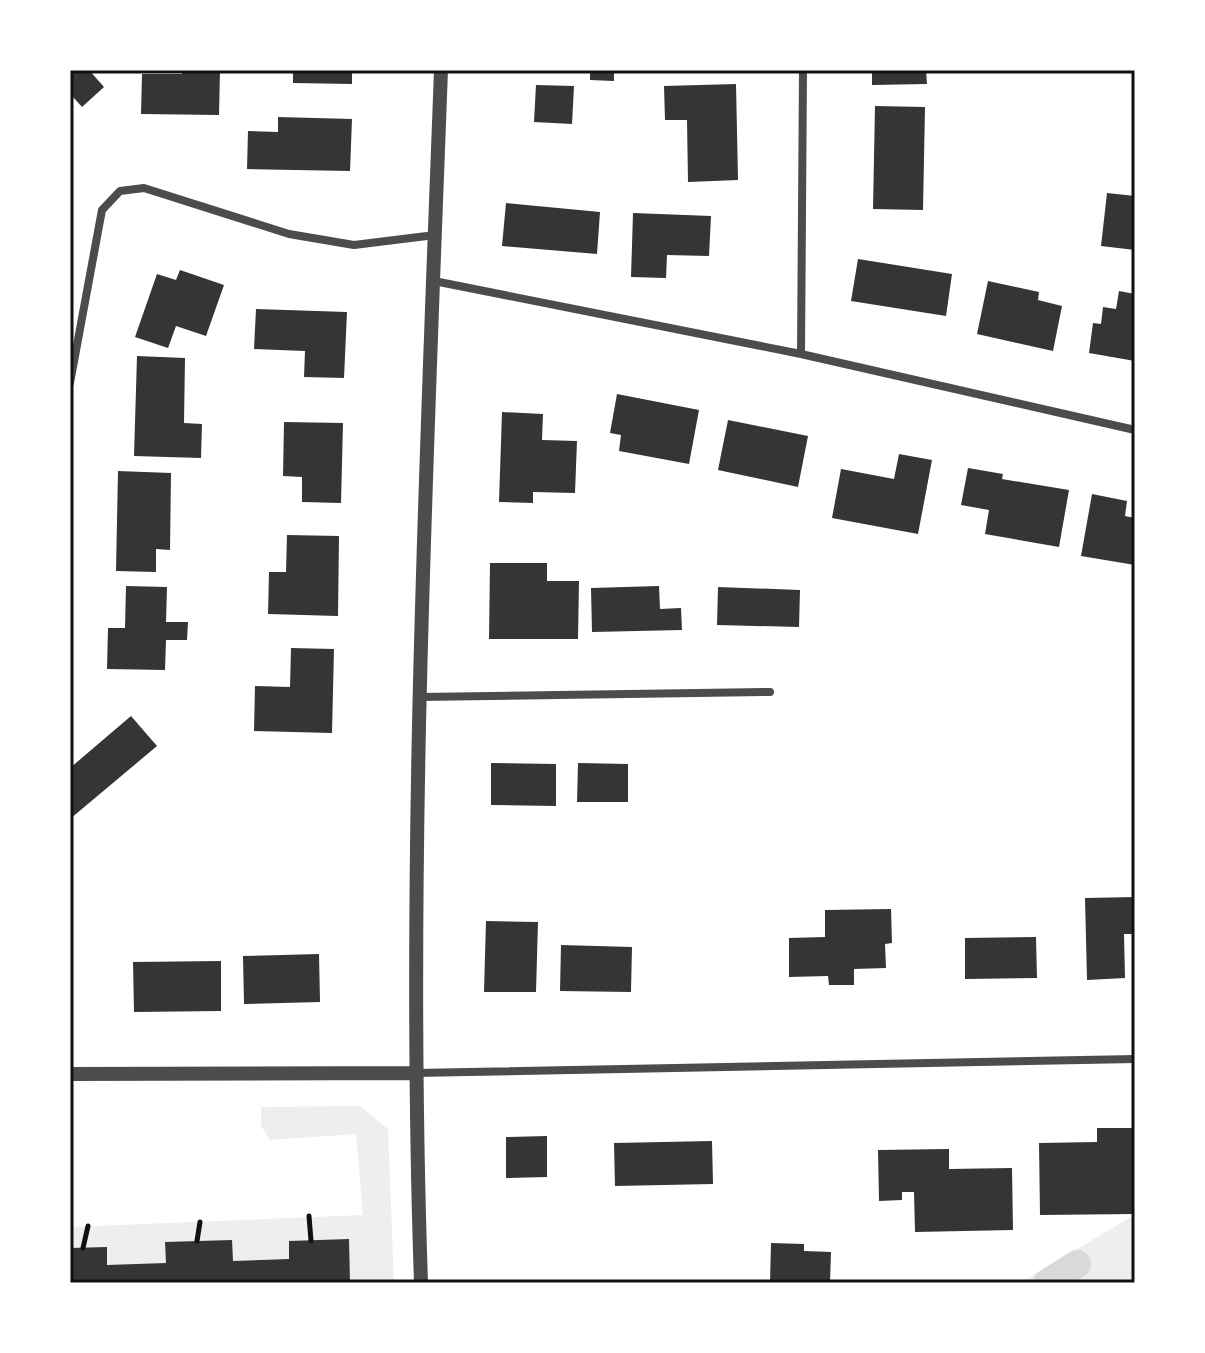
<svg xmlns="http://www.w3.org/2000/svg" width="1205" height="1353" font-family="Overpass,sans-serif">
<rect width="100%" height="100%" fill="#fff"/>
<path fill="#eee" d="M360 1106 388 1129 394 1283H70V1227L363 1215 356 1134 270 1140 261 1126V1107Z
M1135 1214V1283H1020L1129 1218Z"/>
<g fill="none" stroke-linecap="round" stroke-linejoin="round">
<path stroke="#d9d9d9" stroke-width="28" d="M1047 1283 1077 1264"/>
</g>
<path fill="#353535" d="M70 70H89L104 87 82 107 73 97 70 100Z
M182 70H220L219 115 141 114 142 74H182Z
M293 70H352V84L293 83Z
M590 70H614V81L590 80Z
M872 70H926L927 84 872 85Z
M736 84 738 180 688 182 687 120H665L664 86Z
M536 85 574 86 572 124 534 122Z
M875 106 925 107 923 210 873 209Z
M278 117 352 119 350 171 247 169 248 131 278 132Z
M1107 193 1135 196V250L1101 246Z
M506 203 600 212 597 254 502 246Z
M633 213 711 216 709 256 667 255 666 278 631 277Z
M858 259 952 274 946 316 851 301Z
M180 270 224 285 206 336 176 326 168 348 135 337 157 274 176 280Z
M988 281 1039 292 1038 300 1062 306 1053 351 977 334Z
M1119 291 1135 294V361L1089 353 1093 323 1101 324 1103 307 1116 309Z
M256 309 347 312 344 378 304 377 305 351 254 349Z
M137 356 185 358 184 423 202 424 201 458 134 456Z
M617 394 699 410 689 464 619 451 621 435 610 433Z
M502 412 543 414 542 440 577 441 575 493 533 492V503L499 502Z
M728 420 808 436 798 487 718 470Z
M284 422 343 423 341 503 302 502V477L283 476Z
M899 454 932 460 918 534 832 518 841 469 894 479Z
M968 468 1003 474 1002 479 1069 490 1059 547 985 534 989 510 961 505Z
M118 471 171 473 170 550 156 549V572L116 571Z
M1092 494 1127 501 1125 516 1135 518V565L1081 556Z
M287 535 339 536 338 616 268 614 269 572H286Z
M490 563H547V581H579L578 639H489Z
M126 586 167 587 166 622H188L187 640H166L165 670 107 669 108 628H125Z
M659 586 660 609 681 608 682 630 592 632 591 588Z
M718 587 800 590 799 627 717 625Z
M291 648 334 649 332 733 254 731 255 686 290 687Z
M131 716 157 746 70 819V768Z
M491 763 556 764V806L491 805Z
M578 763 628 764V802H577Z
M1135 897V934H1124L1125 978 1087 980 1085 898Z
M891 909 892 943 885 944 886 968 854 969V985H829L828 976 789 977V938L825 937V910Z
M486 921 538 922 536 992H484Z
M1036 937 1037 978 965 979V938Z
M561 945 632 947 631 992 560 991Z
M319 954 320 1002 244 1004 243 956Z
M221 961V1011L134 1012 133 962Z
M1097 1128H1135V1214L1040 1215 1039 1143 1097 1142Z
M547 1136V1177L506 1178V1137Z
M712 1141 713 1184 615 1186 614 1143Z
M949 1149V1169L1012 1168 1013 1230 915 1232 914 1192H902V1200L879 1201 878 1150Z
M349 1239 350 1283H70V1248L107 1247V1265L166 1263 165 1242 232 1240 233 1261 289 1259V1241Z
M771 1243 804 1244V1251L831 1252 830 1283H770Z"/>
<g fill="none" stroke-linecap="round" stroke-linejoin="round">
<path stroke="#111" stroke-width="5" d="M309 1216 311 1241
M197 1241 200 1222
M83 1248 88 1226"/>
<path stroke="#4c4c4c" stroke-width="8" d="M434 281 801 354 1135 430
M801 354 803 70
M70 383 102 210 120 191 144 188 289 234 354 245 435 235
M419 697 770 692
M414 1073 1135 1059"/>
<path stroke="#4c4c4c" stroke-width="14" d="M70 1074 414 1073
M421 1283C407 878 426 474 441 70"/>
</g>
<rect width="1205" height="1353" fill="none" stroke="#ffffff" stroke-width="144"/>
<rect x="72" y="72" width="1061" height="1209" fill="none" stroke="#111" stroke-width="3"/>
</svg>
